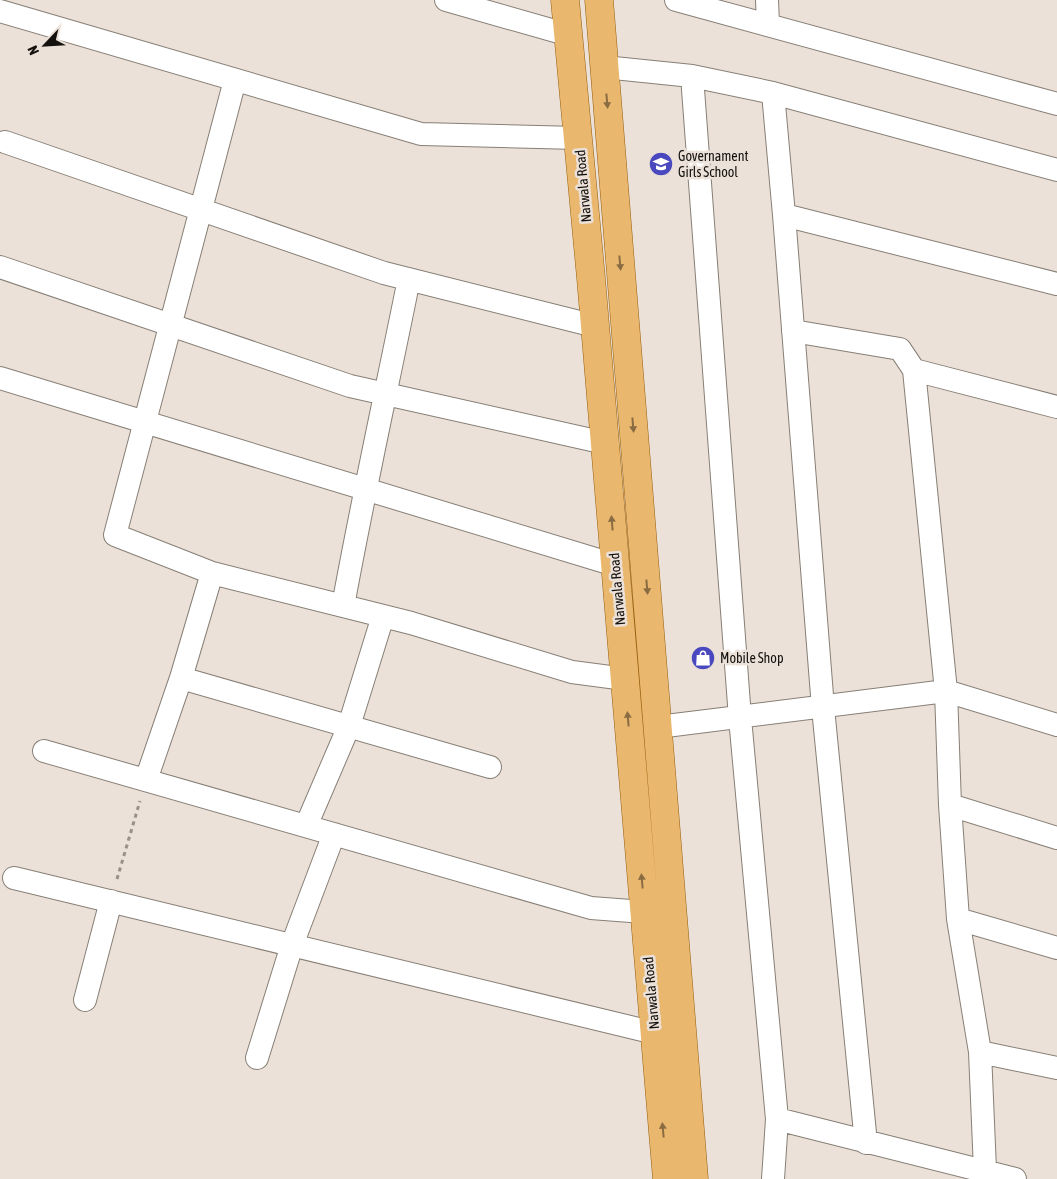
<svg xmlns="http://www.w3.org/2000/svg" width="1057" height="1179" font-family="'Asap Condensed',sans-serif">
<rect width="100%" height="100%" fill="#ebe1d8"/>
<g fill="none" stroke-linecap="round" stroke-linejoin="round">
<g stroke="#877f76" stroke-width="24">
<path id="minor" d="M446 0 569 35
M676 0 1057 104
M767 0 768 24
M0 11 421 134 578 138
M604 67 692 76 773 93 1057 170
M692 76 740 718 777 1119 773 1179
M773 93 784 215 823 708 866 1143
M5 142 384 273 595 326
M784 215 1057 284
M0 267 350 386 605 443
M793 331 900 349 914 370 946 691 950 805 958 919 980 1052 985 1170
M914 370 1057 407
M0 378 615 565
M212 573 115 535 235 80
M343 606C363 496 387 388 409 279
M181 678 490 767
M658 727 946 691 1057 725
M44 751 591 908 644 912
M146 780 181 678 212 573 411 623 572 672 625 679
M950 805 1057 838
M306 826 349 726 383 616
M14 878 655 1033
M958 919 1057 948
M85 1000 111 901
M980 1052 1057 1068
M257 1058 292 945 334 834
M777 1119 1015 1179"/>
</g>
<g stroke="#955e0d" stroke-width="29">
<path id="major" d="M565 0 591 278 667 1179
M599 0 694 1179"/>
</g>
<path stroke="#98908a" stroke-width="3" stroke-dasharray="4 4" stroke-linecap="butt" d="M117 879 140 801"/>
<use href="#minor" stroke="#fff" stroke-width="22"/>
<use href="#major" stroke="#e9b76d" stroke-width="28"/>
</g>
<defs><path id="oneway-solid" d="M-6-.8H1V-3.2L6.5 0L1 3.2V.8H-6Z" transform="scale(1.25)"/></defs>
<g fill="#896c42">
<use href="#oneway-solid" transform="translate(607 101) rotate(85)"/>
<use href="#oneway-solid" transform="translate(620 263) rotate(85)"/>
<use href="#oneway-solid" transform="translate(633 425) rotate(85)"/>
<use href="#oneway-solid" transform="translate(612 523) rotate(-95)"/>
<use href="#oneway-solid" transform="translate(647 587) rotate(85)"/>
<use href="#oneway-solid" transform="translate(628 719) rotate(-95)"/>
<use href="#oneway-solid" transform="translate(642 881) rotate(-95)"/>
<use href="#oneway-solid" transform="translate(663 1130) rotate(-95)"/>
</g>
<defs>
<g id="school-disc" transform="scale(1.25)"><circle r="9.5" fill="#4a48be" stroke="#ebe1d8"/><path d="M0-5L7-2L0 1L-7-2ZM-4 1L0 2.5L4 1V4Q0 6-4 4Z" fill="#fff"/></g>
<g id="shop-disc" transform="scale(1.25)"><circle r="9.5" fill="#4a48be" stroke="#ebe1d8"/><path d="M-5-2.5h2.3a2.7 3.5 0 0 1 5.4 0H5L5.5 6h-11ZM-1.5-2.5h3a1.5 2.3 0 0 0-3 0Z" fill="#fff"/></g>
</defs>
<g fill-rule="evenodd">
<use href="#school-disc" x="661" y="164"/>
<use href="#shop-disc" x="703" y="658"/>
</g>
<g text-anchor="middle" stroke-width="5" stroke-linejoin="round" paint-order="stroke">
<g font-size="14" fill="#14110e" stroke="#ebe1d8" text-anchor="start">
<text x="678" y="161">Governament<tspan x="678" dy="16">Girls School</tspan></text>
<text x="720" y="663">Mobile Shop</text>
</g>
<g font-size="14" fill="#14110e" stroke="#ebe1d8">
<text transform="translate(583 186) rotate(-95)" y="5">Narwala Road</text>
<text transform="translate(617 589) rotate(-95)" y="5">Narwala Road</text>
<text transform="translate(651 993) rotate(-95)" y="5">Narwala Road</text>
</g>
</g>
<g transform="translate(45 45) rotate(245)" stroke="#ebe1d8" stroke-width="4" paint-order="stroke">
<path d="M0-4L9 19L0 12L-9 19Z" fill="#14110e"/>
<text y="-8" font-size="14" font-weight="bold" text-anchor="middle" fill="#14110e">N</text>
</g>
</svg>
